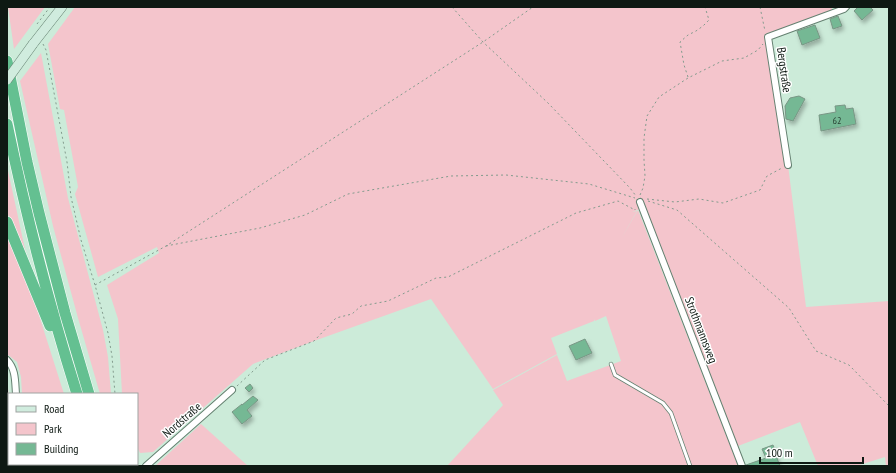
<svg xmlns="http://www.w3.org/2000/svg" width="896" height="473" font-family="'PT Sans Narrow',sans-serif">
<defs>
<filter id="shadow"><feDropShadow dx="2" dy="3.5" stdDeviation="2" flood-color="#0004"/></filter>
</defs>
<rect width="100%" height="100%" fill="#ccebd9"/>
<path fill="#f4c5cc" d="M8 7H45L14 49Z
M75 7H831L833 10 768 36 788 165 806 307 889 301V466H886L885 457 856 466H818L800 422 738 446 645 207 632 212 637 211 621 239 638 210 738 466H447L503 405 493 390 557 355 567 381 621 361 606 316 595 321 594 319V321L551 338 557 354 493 389 431 299 314 341 253 364 153 452 140 453 137 447V394H122L118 319 107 285 159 253 157 247 98 277 75 194 78 187 64 110 60 109 48 44Z
M41 53 68 198 103 330 108 357 111 394H100L78 318 53 226 20 81Z
M7 166 28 263 7 212Z
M7 231 31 290 64 394H22L21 377 17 362 7 354Z
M7 375 9 399V464H11V466H7Z
M201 424 248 466H155Z
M24 464H87L88 466H24Z"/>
<path fill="#75b894" stroke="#799685" filter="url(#shadow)" d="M858 7H870L873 10 862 20 854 11Z
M838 16 842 26 833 29 830 19Z
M815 25 820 38 802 45 797 31Z
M799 96 805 99 793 121 786 119 785 106 790 98Z
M845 105 846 109 853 108 856 124 821 131 819 115 836 112 835 106Z
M585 339 592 353 576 360 569 346Z
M250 384 253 388 249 392 245 388Z
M253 396 258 400 247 410 252 416 242 424 232 412 242 404V405Z
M773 445 776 452 775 453 780 466H746V465L766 458 762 449Z"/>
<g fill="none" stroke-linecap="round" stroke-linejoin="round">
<g stroke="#658171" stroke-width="4.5">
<path id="lane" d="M611 364 615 375 663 403 671 413 690 466"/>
</g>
<g stroke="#658171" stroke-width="8">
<path id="street" d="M788 165 768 37 844 9 846 7
M640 202 742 466
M7 360C16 369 15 382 16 394
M18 464V466
M146 466 232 390"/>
</g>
<g stroke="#658171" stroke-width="10">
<path id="secondary" d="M33 44 62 7"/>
</g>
<g stroke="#fff" stroke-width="12">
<path id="highway" d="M7 61 27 162 39 213 65 313 89 394
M7 124C26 215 49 305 77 394
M7 222 50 326
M99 464 100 466
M113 464V466"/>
</g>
<path stroke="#839b8d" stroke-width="1" stroke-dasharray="2 3" stroke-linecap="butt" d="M452 7 483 42 548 103 630 188 636 196
M760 7 765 31
M37 24 50 7
M43 44 46 50 67 162 71 197 81 240 95 285 108 333 112 356 115 394
M688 77 684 65 680 42 688 35 696 31 703 26 709 20 705 7
M640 195 643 188 645 176 644 160V138L647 116 659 97 688 78 722 61 744 58 758 50 763 44
M647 199 675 202 699 199 723 203 760 190 767 176 782 168
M648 201 677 210 789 308 816 351 849 365 889 406
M166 246 260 228 305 215 348 194 451 176 506 175 589 184 635 198
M95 285 166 246 483 42 533 7
M237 386 265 360 314 341 336 318 352 314 361 306 388 301 436 278 448 277 576 213 618 201 635 210V209
M134 464 136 466"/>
<use href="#lane" stroke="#fff" stroke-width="3"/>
<use href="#street" stroke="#fff" stroke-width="6"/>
<use href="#secondary" stroke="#d0ecde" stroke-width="9"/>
<use href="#highway" stroke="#64c091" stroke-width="11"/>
<g stroke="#658171" stroke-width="10" stroke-linecap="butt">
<path id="secondary-bridge" d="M7 80 33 44"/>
</g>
<path stroke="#839b8d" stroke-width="1" stroke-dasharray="2 3" stroke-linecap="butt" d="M7 91 10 87"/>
<use href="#secondary-bridge" stroke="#d0ecde" stroke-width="9"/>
</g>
<g text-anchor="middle" stroke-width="3" stroke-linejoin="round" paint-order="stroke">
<g font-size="10" fill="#284133">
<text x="837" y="124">62</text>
</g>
<g font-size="12" fill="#0e1913" stroke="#fff">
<text transform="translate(784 70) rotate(82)" y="4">Bergstraße</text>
<text transform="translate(701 330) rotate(69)" y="4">Strothmannsweg</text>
<text transform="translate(182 420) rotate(-41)" y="4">Nordstraße</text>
</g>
</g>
<rect width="896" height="473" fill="none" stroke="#0e1913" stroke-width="16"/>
<rect x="8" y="393" width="130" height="72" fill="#ffffff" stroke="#9fa3a1"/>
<rect x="16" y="406" width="20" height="6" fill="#d0ecde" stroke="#9fa3a1"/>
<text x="44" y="413" font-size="12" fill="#0e1913">Road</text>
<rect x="16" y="423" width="20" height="12" fill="#f4c5cc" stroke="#9fa3a1"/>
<text x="44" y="433" font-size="12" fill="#0e1913">Park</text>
<rect x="16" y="443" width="20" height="12" fill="#75b894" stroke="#9fa3a1"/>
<text x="44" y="453" font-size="12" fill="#0e1913">Building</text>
<path d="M760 457v6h103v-6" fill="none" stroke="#0e1913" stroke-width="2"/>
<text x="766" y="457" font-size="12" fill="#0e1913" stroke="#ffffff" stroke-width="3" paint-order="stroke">100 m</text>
</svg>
